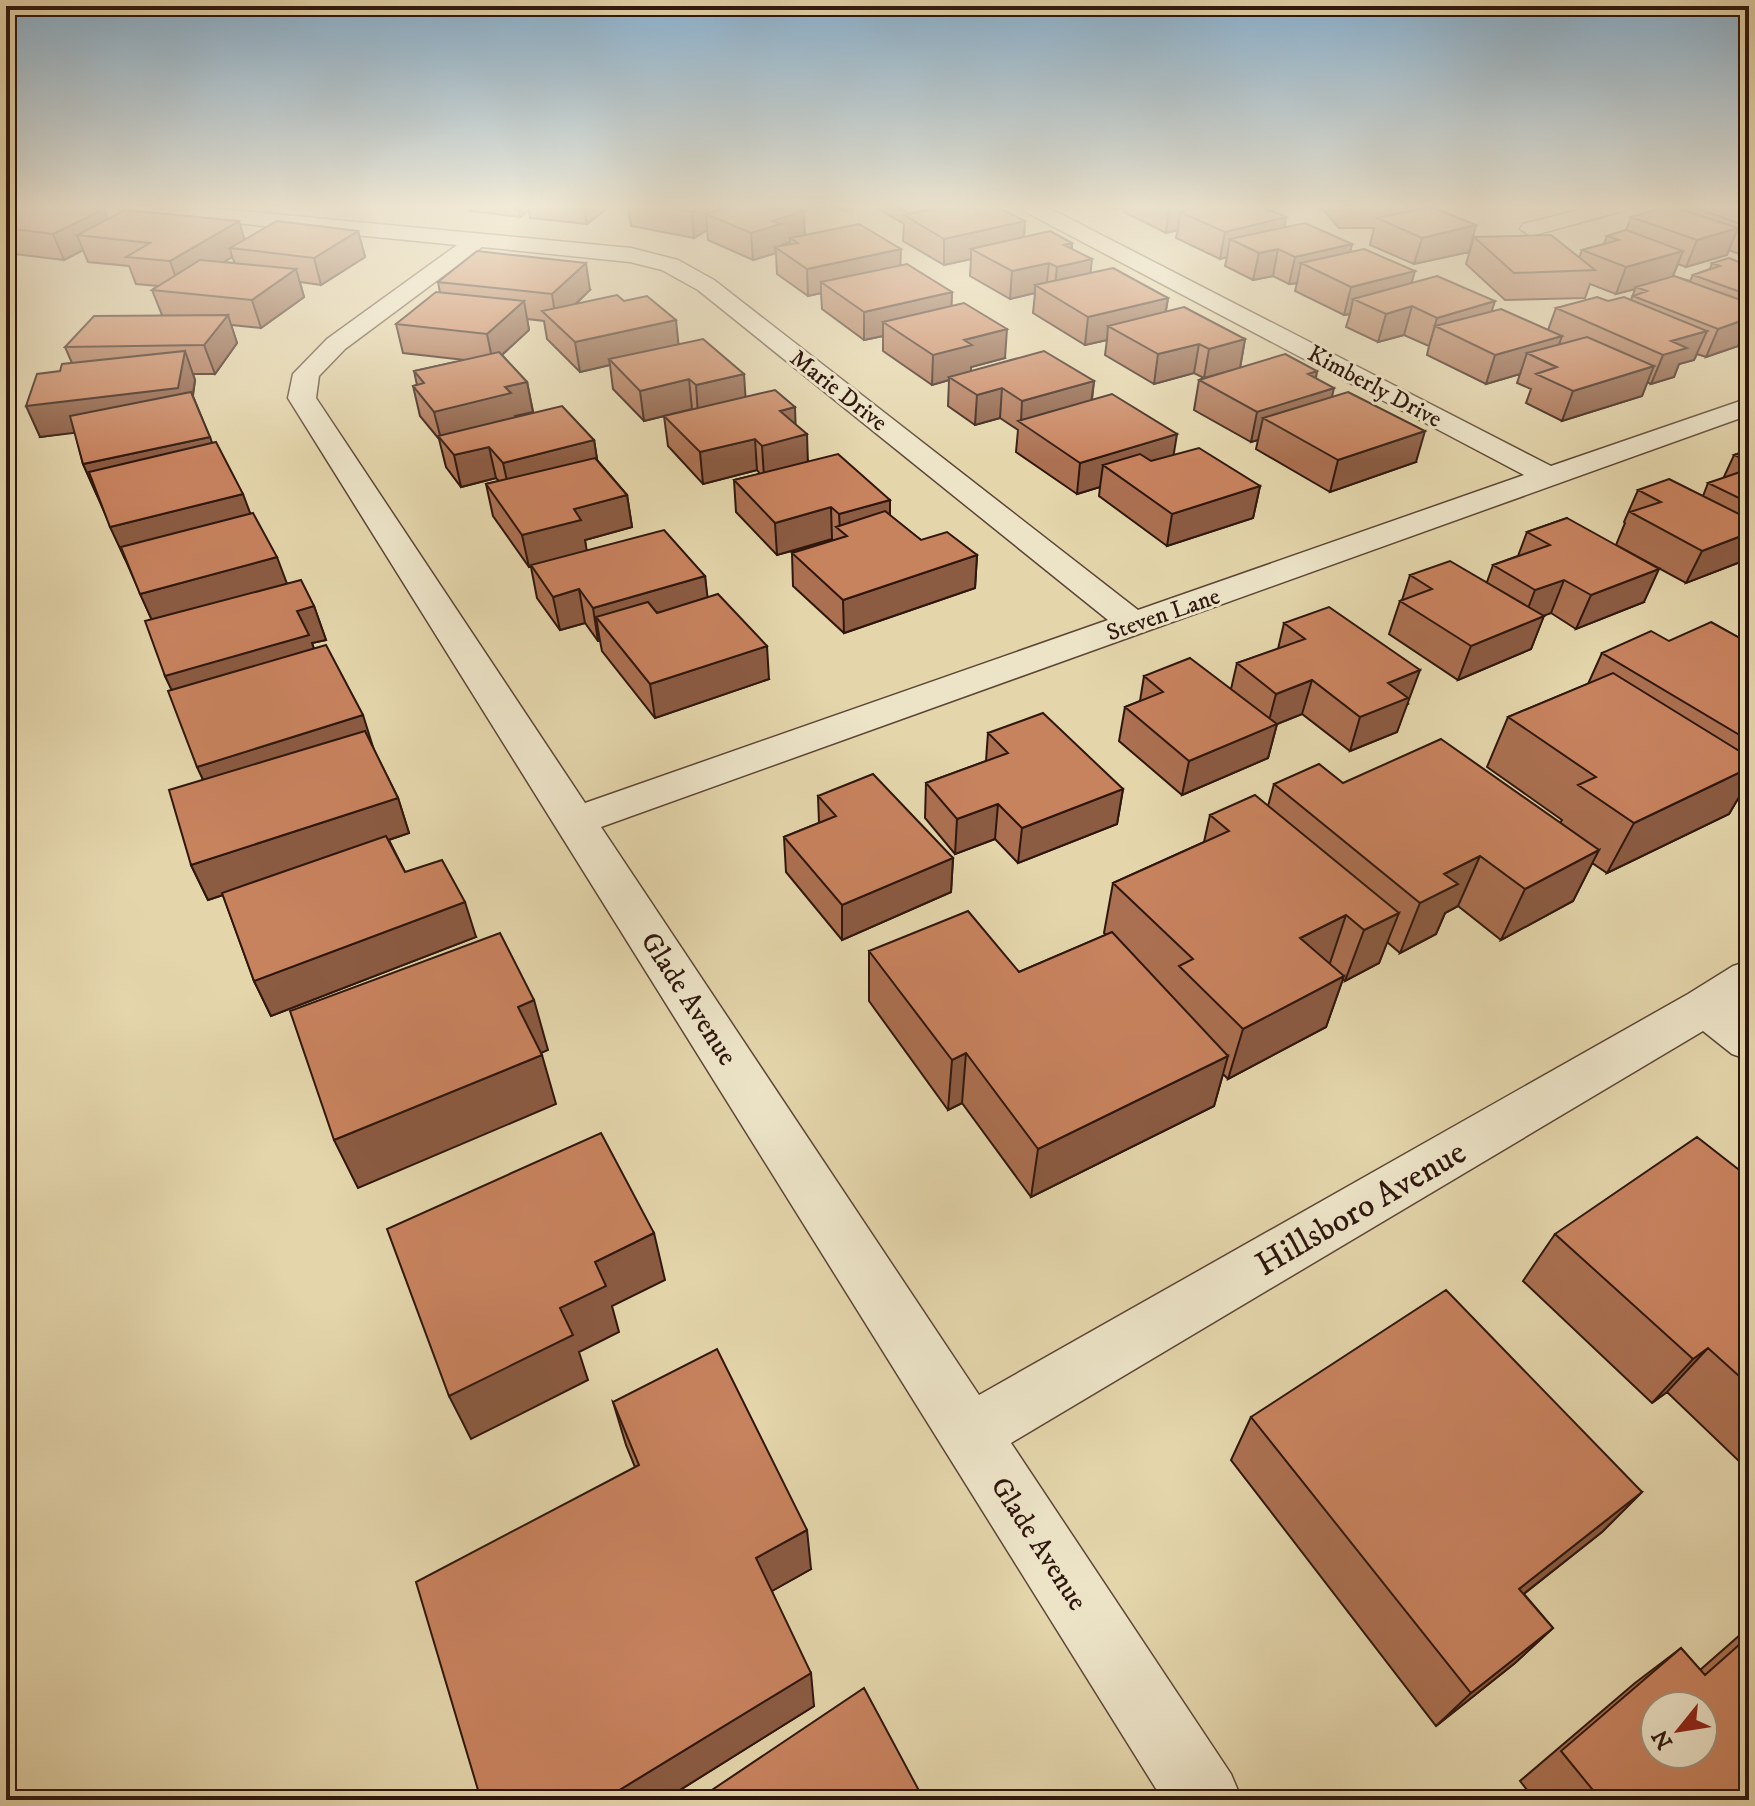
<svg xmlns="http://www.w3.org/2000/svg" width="1755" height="1806" font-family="'IM FELL DW Pica',serif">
<rect width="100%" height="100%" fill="#e4d5ab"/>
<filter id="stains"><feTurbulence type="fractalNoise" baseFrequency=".0025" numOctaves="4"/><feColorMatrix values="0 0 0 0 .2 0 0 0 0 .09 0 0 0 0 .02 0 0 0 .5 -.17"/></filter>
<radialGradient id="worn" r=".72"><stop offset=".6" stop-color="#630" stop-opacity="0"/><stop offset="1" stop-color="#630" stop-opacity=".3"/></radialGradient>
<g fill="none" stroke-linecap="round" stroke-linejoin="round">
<g stroke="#5c4635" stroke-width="3">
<path id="minor" d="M113 206H189L631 248 678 260 714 280 1138 610 1524 475 1022 210 1018 206H1045L1551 466 1749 398V415L601 827 979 1395 1688 994 1733 966 1749 961V1001L1740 1008 1749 1015V1060L1732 1054 1703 1031 1011 1443 1231 1774 1242 1800H1163L288 398 293 374 327 339 457 245 124 212ZM482 247 630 262 662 270 698 290 1108 620 585 803 316 398 319 376 345 349Z
M1595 206H1630L1626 210 1531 236 1520 229 1523 224Z"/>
</g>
<use href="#minor" fill="#ede4c8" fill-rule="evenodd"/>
</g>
<path fill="#ab7051" stroke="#2f170e" stroke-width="2" fill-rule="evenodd" d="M6 206 104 209 107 219 244 239 358 231 365 257 321 285 300 282 304 297 261 328 231 325 237 343 215 374H193L195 380 193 396 212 443 287 584 314 606 326 640 312 643 314 649 374 750 398 798 409 833 389 840 405 872 476 937 271 1016 254 981 223 895 208 900 191 865 203 780 172 690 165 676 152 620 83 464 75 432 40 437 60 371 72 363 65 347 162 315 152 290 158 286 136 284 129 266 88 262 83 250 64 260 6 253ZM232 257 235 263 223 262Z
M469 206H610L587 224 530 218 529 210 520 217 470 211Z
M628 206H790L805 235 900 265 952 292 951 306 1005 358 971 367V371L1094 381 1092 400 1173 455 1260 486 1253 518 1167 546 1099 496 1100 487 1077 494 1016 452 1018 430 1000 418 975 425 948 406 949 380 932 385 883 351V336L864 340 822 309 821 293 808 296 777 274 776 253 753 260 708 240 707 230 694 238 631 226Z
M830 206H862L846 211Z
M880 206H995L1025 221 1024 237 1072 243V249L1090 273 1168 298 1166 311 1245 339 1240 368 1317 371 1316 378 1332 397 1416 462 1330 492 1256 449 1258 440 1251 442 1194 410 1199 380 1204 378 1194 373 1154 384 1105 355 1107 340 1085 345 1033 313 1035 293 1010 299 970 276 971 259 944 265 903 241 904 224 880 210Z
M1107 206H1259L1286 217 1284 228 1352 244 1350 252 1412 283 1548 330 1556 308 1631 300 1635 289 1616 294 1590 284 1585 298 1505 300 1466 264 1474 237 1579 258 1582 250 1604 244 1607 236 1626 230 1631 217 1668 206H1749V251L1739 254 1729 250 1727 255 1686 267 1678 264 1673 276 1690 281 1693 275 1710 269 1712 263 1748 265 1749 262V350L1738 346 1706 357 1697 354 1694 360 1679 364 1674 377 1651 384 1647 382 1642 396 1562 421 1526 403 1531 389 1517 383 1520 374 1486 384 1427 355 1429 346 1404 335 1378 342 1346 327 1350 314 1344 315 1295 291 1297 283 1289 284 1273 276 1253 280 1225 266 1227 257 1220 259 1176 238 1178 230 1166 233 1124 212 1125 207 1115 210Z
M1320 206H1433V207L1476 225 1469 252 1414 264 1370 245 1374 228H1339Z
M438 282 590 290 576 304 679 344 746 397 795 424 808 461 890 516 921 540 977 555 975 588 844 633 793 586 792 553 833 540 777 555 736 512 734 480 760 474 757 470 703 484 668 446 664 416 644 421 613 389 610 365 580 372 547 339 544 321 527 319 529 330 502 355 527 382 533 412 515 416 516 418 594 440 597 460 627 495 632 527 585 540 586 550 705 576 707 597 769 679 655 718 602 651 600 641H598L585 623 560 630 537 598 531 567H529L493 516 486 484 499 481 496 478 461 487 446 467 439 439 420 416 413 386 417 385 414 371 465 360 403 353 396 324 440 293Z
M1749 450 1748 559 1686 583 1616 545 1625 523 1624 522 1638 490 1703 496 1708 483 1723 479 1734 455Z
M1567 518 1644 602 1576 629 1551 613 1544 615 1531 649 1458 680 1389 634 1400 601 1402 600 1410 575 1487 582 1493 565 1518 556 1527 532Z
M1284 623 1408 704 1406 705 1397 732 1350 751 1302 714 1277 724 1268 758 1182 795 1119 741 1125 707 1140 701 1144 676 1231 689 1237 663 1278 649Z
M1669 641 1749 643V780L1729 814 1607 873 1592 863 1573 901 1501 940 1458 906 1445 913 1436 934 1400 953 1387 942 1379 963 1345 981 1343 979 1326 1027 1228 1079 1223 1074 1214 1106 1031 1197 962 1103 948 1110 869 1001V951L1019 972 1106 935 1104 933 1113 883 1204 842 1210 815 1268 806 1274 784 1343 783 1560 823 1562 820 1487 767 1508 717 1588 684 1602 653Z
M988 733 1123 789 1117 824 1018 863 995 839 955 854 925 818 926 783 986 761Z
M818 796 953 858 951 892 842 940 786 872 784 837 819 823Z
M1749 1161V1460L1743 1465 1667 1392 1652 1403 1523 1281 1555 1234 1738 1169Z
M613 1402 811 1569 772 1591 814 1706 664 1800H481L635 1467 626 1445Z
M1251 1417 1642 1492 1602 1532 1524 1594 1553 1628 1515 1663 1436 1726 1231 1460Z
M1749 1627V1800H1535L1520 1781 1635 1683 1681 1648 1700 1670Z"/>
<path fill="#8b5b42" stroke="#2f170e" stroke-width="2" d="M518 206H528L529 210 520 217Z
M584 206H610L587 224Z
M703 206H741L706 214 707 230 694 238 692 212Z
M846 206H862L846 211Z
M1115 206H1125V207L1115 210Z
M1175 206H1231L1180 212 1178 230 1166 233 1169 207Z
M104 209 113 235H77L83 250 64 260 53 234Z
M804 211 805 237 790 238V242L782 245V251L775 247 776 253 753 260 751 233 772 221Z
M1286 217 1281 244 1230 239 1227 257 1220 259 1225 232Z
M239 221 247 248H230L232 257 180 289 170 261Z
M1025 221 1023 248 971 249V259L944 265V239Z
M1476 225 1469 252 1414 264 1422 238Z
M1738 228 1727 255 1686 267 1697 240Z
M1749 230V251L1739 254Z
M358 231 365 257 321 285 314 258Z
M1072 243 1070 264 1092 259 1089 286 1054 295 1057 267 1064 245Z
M1352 244 1346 271 1301 263 1297 283 1289 284 1295 257Z
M901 249 900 276 821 282V293L808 296 807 269Z
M1278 249 1273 276 1253 280 1259 253Z
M1683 251 1672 278 1636 287 1635 289 1616 294 1626 267Z
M586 263 590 290 556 322 552 294Z
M1049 263 1046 290 1035 285V293L1010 299 1012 271Z
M296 269 304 297 261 328 252 300Z
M1415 271 1407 299H1353L1350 314 1344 315 1351 287Z
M952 292 951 320 883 322V336L864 340V312Z
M1168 298 1163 326H1108L1107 340 1085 345 1088 317Z
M524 301 529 330 493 363 487 334Z
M1495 301 1486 329 1435 326 1429 346 1437 318Z
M1412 306 1404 335 1378 342 1386 314Z
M228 315 237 343 215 374 204 345Z
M1749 318V322L1738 346 1706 357 1718 329Z
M676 320 679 349 609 359 610 365 580 372 575 342Z
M1007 329 1005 358 971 367V374L949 377V380L932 385 933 355 964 340Z
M1707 331 1694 360 1679 364 1674 377 1651 384 1663 355 1671 341Z
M1562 336 1552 365 1527 353 1520 374 1486 384 1495 355Z
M1245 339 1240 368 1204 378 1209 349Z
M1199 344 1194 373 1154 384 1158 354Z
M185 351 195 380 189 419 40 437 26 406Z
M1654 366 1642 396 1562 421 1573 391Z
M1317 371 1312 395 1334 388 1327 418H1263L1258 440 1251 442 1257 412 1308 374Z
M744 374 746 404 698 415 696 385Z
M689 379 692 409 644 421 640 391Z
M1094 381 1090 411 1021 422 1022 401Z
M527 382 533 412 515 416 517 423 441 439 434 412 505 387Z
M1002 388 1000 418 975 425 977 395Z
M795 407 796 437 807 434 808 465 764 477 762 446 780 411Z
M1425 431 1416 462 1330 492 1338 460Z
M1177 434 1172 465H1103L1100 487 1077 494 1080 463Z
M210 437 221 468 97 495 83 464Z
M755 439 757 470 703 484 700 452Z
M594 440 599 471 510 494 503 463Z
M489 447 496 478 461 487 454 455Z
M1260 486 1253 518 1167 546 1172 514Z
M243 494 255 526 125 559 110 527Z
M627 495 632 527 585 540 587 552 529 567 522 535 574 509Z
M890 500V532L847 536 840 530 839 514Z
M1749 506V530L1734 536Z
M831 507 832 539 777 555 775 523Z
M1749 533 1748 559 1686 583 1702 551Z
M977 555 975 588 844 633 843 600Z
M277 557 289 589 155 627 140 594Z
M1659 569 1644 602 1576 629 1591 595Z
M705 576 709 609 596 617 600 641H598L593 608Z
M1564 580 1551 613 1522 624 1535 590Z
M579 589 585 623 560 630 553 597Z
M314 606 326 640 312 643 321 669 181 710 165 676 297 611Z
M1544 616 1531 649 1458 680 1471 646Z
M767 646 769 679 655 718 650 684Z
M1420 670 1397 732 1350 751 1360 717 1388 683Z
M1312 680 1302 714 1277 724 1268 758 1182 795 1189 761 1267 728 1276 694Z
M363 715 374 750 213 801 197 767Z
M1749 739V780L1729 814 1607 873 1634 823 1724 780Z
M1123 789 1117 824 1018 863 1022 828Z
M398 798 409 833 208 900 191 865Z
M998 804 995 839 955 854 957 819Z
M1599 850 1573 901 1501 940 1525 889Z
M1480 856 1458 906 1445 913 1436 934 1400 953 1420 903 1444 874Z
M953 858 951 892 842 940V905Z
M465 902 476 937 271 1016 254 981Z
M1399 913 1379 963 1345 981 1364 930Z
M1346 915 1329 966 1300 938Z
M1344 976 1326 1027 1228 1079 1243 1029Z
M534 1000 548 1050 532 1057 518 1007Z
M966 1053 962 1103 948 1110 952 1060Z
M542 1055 556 1104 358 1188 334 1140Z
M1228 1056 1214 1106 1031 1197 1038 1149Z
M654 1233 665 1280 612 1306 619 1332 579 1352 588 1380 471 1439 449 1396 560 1308 595 1262Z
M1708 1348 1667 1392 1652 1403 1693 1359Z
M1642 1492 1602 1532 1484 1625 1519 1589Z
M807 1530 811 1569 763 1596 756 1558Z
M1553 1628 1515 1663 1436 1726 1471 1693Z
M811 1673 814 1706 664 1800H603Z"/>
<path fill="#c7825e" stroke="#2f170e" stroke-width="2" fill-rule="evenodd" d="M6 206H76L104 209 53 234 6 228Z
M657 206H703L692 212Z
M734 206H790L804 211 772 221 781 224 751 233 706 214Z
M895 206H949L910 214Z
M949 206H995L1025 221 944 239 904 215Z
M1207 206H1259L1286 217 1225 232 1180 212Z
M1671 206 1738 228 1697 240 1631 217Z
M1690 206H1749V227Z
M1430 207 1476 225 1422 238 1377 218Z
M125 210 239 221 170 261 126 257 150 243 77 235Z
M277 221 358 231 314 258 230 248Z
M1305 223 1352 244 1295 257 1278 249 1259 253 1230 239Z
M859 224 901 249 807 269 775 247 798 243 790 238Z
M1626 230 1683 251 1626 267 1582 250 1619 240 1607 236Z
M1050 231 1072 243 1064 245 1092 259 1057 267 1049 263 1012 271 971 249Z
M1551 235 1595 270 1514 273 1474 237Z
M1364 249 1415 271 1351 287 1301 263Z
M477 251 586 263 552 294 438 282Z
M1729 258 1749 266V295L1693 275 1720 266 1712 263Z
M200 260 296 269 252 300 152 290Z
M907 264 952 292 864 312 821 282Z
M1113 268 1168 298 1088 317 1035 285Z
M1437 276 1495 301 1437 318 1412 306 1386 314 1353 299Z
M1674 276 1749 303V318L1718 329 1633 296 1647 291 1636 287Z
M436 292 524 301 487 334 396 324Z
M617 295 624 301 647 296 676 320 575 342 542 311Z
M1597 297 1608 301 1624 297 1707 331 1671 341 1687 348 1663 355 1556 308Z
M964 303 1007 329 964 340 972 345 933 355 883 322Z
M1184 307 1245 339 1209 349 1199 344 1158 354 1108 326Z
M1501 309 1562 336 1495 355 1435 326Z
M228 315 204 345 65 347 94 316Z
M1587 337 1654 366 1573 391 1536 374 1557 367 1527 353Z
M703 339 744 374 696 385 689 379 640 391 609 359Z
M185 351 178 388 26 406 37 374 60 371 62 364Z
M1044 351 1094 381 1022 401 1002 388 977 395 949 377Z
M499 352 527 382 505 387 511 393 434 412 413 386 424 383 414 371Z
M1285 354 1317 371 1308 374 1334 388 1257 412 1199 380Z
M775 390 795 407 780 411 807 434 762 446 755 439 700 452 664 416Z
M191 392 210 437 83 464 70 416Z
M1348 392 1425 431 1338 460 1263 418Z
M1112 394 1177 434 1080 463 1018 421Z
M562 406 594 440 503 463 489 447 454 455 438 436Z
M216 442 243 494 110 527 89 472Z
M1199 448 1260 486 1172 514 1103 465 1140 454 1151 461Z
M1749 450V462L1734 455Z
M838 454 890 500 839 514 831 507 775 523 734 480Z
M595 458 627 495 574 509 581 520 522 535 486 484Z
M1749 469V503L1708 483Z
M1669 479 1749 519V533L1702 551 1630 512 1661 502 1638 490Z
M885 511 921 540 947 532 977 555 843 600 792 553 847 536 836 527Z
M253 513 277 557 140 594 121 547Z
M1567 518 1659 569 1591 595 1564 580 1535 590 1493 565 1550 545 1527 532Z
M664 530 705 576 593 608 579 589 553 597 531 565Z
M1450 561 1544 616 1471 646 1400 601 1432 589 1410 575Z
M301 580 314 606 297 611 309 635 165 676 145 621Z
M718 594 767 646 650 684 596 617 648 602 657 613Z
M1329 607 1420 670 1388 683 1408 698 1360 717 1312 680 1276 694 1237 663 1305 639 1284 623Z
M1711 622 1749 643V739L1748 740 1602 653 1651 631 1669 641Z
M326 645 363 715 197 767 168 691Z
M1190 658 1277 724 1189 761 1125 707 1163 692 1144 676Z
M1613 673 1749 757V768L1634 823 1578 785 1596 777 1508 717Z
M1043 713 1123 789 1022 828 998 804 957 819 926 783 1008 753 988 733Z
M365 731 398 798 191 865 169 790Z
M1441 739 1599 850 1525 889 1480 856 1444 874 1458 884 1420 903 1274 784 1319 764 1343 783Z
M873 774 953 858 842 905 784 837 836 816 818 796Z
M1255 795 1399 913 1364 930 1346 915 1300 938 1344 976 1243 1029 1179 966 1193 959 1113 883 1229 831 1210 815Z
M386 836 405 872 442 860 465 902 254 981 222 893Z
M968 911 1019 972 1112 932 1228 1056 1038 1149 966 1053 952 1060 869 951Z
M500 933 534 1000 518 1007 542 1055 334 1140 290 1011Z
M601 1133 654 1233 595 1262 606 1286 560 1308 573 1335 449 1396 387 1229Z
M1697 1137 1738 1169 1749 1161V1385L1708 1348 1693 1359 1555 1234Z
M1446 1290 1642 1492 1519 1589 1553 1628 1471 1693 1251 1417Z
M717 1349 807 1530 756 1558 811 1673 603 1800H481L416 1582 639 1465 613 1402Z
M1749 1636V1800H1601L1561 1751 1681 1648 1705 1675ZM1655 1706H1703V1754H1655Z
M864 1688 924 1800H697Z"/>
<linearGradient id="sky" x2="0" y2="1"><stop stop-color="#8ab4d4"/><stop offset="0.45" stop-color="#f3ecd9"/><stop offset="1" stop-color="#f3ecd9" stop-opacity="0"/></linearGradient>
<rect width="1755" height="459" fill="url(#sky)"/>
<g text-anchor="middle" stroke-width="6" stroke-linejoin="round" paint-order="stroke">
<g font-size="24" fill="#2f170e" stroke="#ede4c8">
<text transform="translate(1375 386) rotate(28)" y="8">Kimberly Drive</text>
<text transform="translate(839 390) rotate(38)" y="8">Marie Drive</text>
<text transform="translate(1163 614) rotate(-19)" y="8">Steven Lane</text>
</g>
<g font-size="28" fill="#2f170e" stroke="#ede4c8">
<text transform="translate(690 998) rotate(57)" y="10">Glade Avenue</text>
<text transform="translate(1040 1543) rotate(57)" y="10">Glade Avenue</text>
</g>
<g font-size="34" fill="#2f170e" stroke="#ede4c8">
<text transform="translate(1360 1207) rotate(-30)" y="12">Hillsboro Avenue</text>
</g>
</g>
<rect width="1755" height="1806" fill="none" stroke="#e4d5ab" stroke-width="32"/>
<rect x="8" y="8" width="1739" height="1790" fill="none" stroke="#2f170e" stroke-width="4"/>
<rect x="16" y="16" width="1723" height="1774" fill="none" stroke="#2f170e" stroke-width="2"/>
<g transform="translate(1679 1730) rotate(240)"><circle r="38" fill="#ede4c8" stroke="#a1927e" stroke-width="2"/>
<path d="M0-6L14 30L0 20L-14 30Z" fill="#8f2418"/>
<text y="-12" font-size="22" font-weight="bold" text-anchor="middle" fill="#2f170e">N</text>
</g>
<rect width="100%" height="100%" filter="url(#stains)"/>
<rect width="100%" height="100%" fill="url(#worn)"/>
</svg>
